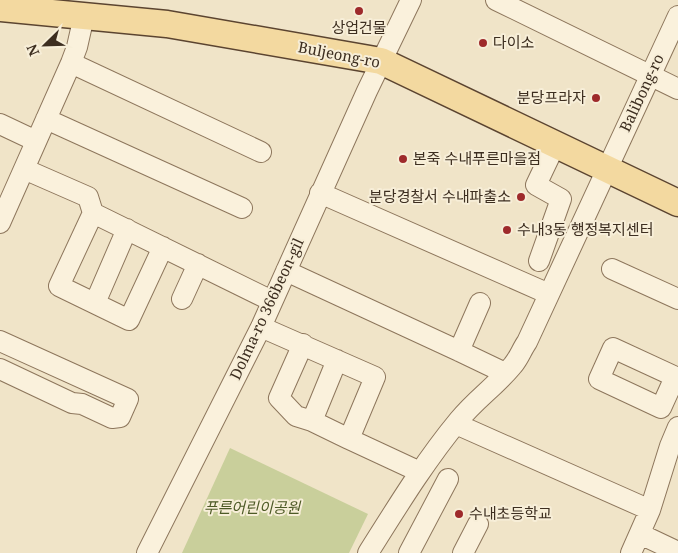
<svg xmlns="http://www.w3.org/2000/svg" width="678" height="553" font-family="'Noto Serif','Noto Sans KR',serif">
<rect width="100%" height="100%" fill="#f0e4c8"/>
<path fill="#c9cf9b" d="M230 448 368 514 349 553H182Z"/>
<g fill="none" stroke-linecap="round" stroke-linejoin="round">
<g stroke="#8d765c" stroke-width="22">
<path id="minor" d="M496 0 678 89
M71 63 261 152
M46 119 242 208
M0 124 36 141
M24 169 88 197 93 213 272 301
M320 193 549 294
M93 213 59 286 129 320 163 247
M0 223 71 63 77 47 84 16
M539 261 561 199 536 185 555 145
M612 269 678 299
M286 271 459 351 505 373
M182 299 198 264
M95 303 127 229
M261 327 375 377 349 439 420 472
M0 341 128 399 120 417 112 418 82 404 72 403 0 369
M303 344 279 398 296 416 312 421 349 439
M459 351 480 303
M675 377 661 408 599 379 613 348 678 378
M312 421 337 360
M456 424 650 510
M640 534 678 552
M147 553 261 327 367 91 411 0
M368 553C397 507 425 461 459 420 475 400 497 385 513 365 519 358 522 349 527 342L678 16
M409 553 448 479
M463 553 478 524
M631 553 650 510 670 446 678 427"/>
</g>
<g stroke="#5b4430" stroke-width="29">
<path id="major" d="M0 8 167 24 381 61 678 203"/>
</g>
<use href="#minor" stroke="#faf1dc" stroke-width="20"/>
<use href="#major" stroke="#f3d9a0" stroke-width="26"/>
</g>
<g fill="#9e2a2b" stroke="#f7eed8" stroke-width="2">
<circle cx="359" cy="11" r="5"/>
<circle cx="483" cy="43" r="5"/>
<circle cx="596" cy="98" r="5"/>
<circle cx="403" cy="159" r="5"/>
<circle cx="521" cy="197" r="5"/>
<circle cx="507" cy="230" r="5"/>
<circle cx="459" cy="514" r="5"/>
</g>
<g text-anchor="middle" stroke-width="4" stroke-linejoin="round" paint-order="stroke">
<g font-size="15" fill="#3d2e20" stroke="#f7eed8" text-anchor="start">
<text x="359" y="33" text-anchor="middle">상업건물</text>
<text x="493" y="48">다이소</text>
<text x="586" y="103" text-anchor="end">분당프라자</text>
<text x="413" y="164">본죽 수내푸른마을점</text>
<text x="511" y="202" text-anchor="end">분당경찰서 수내파출소</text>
<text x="517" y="235">수내3동 행정복지센터</text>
<text x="469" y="519">수내초등학교</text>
</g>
<g font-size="15" fill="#3d2e20" stroke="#f7eed8">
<text transform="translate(339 55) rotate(11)" y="5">Buljeong-ro</text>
<text transform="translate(642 93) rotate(-65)" y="5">Balibong-ro</text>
<text transform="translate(267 309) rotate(-65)" y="5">Dolma-ro 366beon-gil</text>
</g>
<g font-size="15" font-style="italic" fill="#4d5a26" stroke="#f7eed8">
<text x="252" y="513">푸른어린이공원</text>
</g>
</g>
<g transform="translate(45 45) rotate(247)" stroke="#f7eed8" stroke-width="4" paint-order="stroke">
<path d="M0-4L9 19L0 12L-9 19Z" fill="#3d2e20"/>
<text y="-8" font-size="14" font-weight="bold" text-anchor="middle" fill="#3d2e20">N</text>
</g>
</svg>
